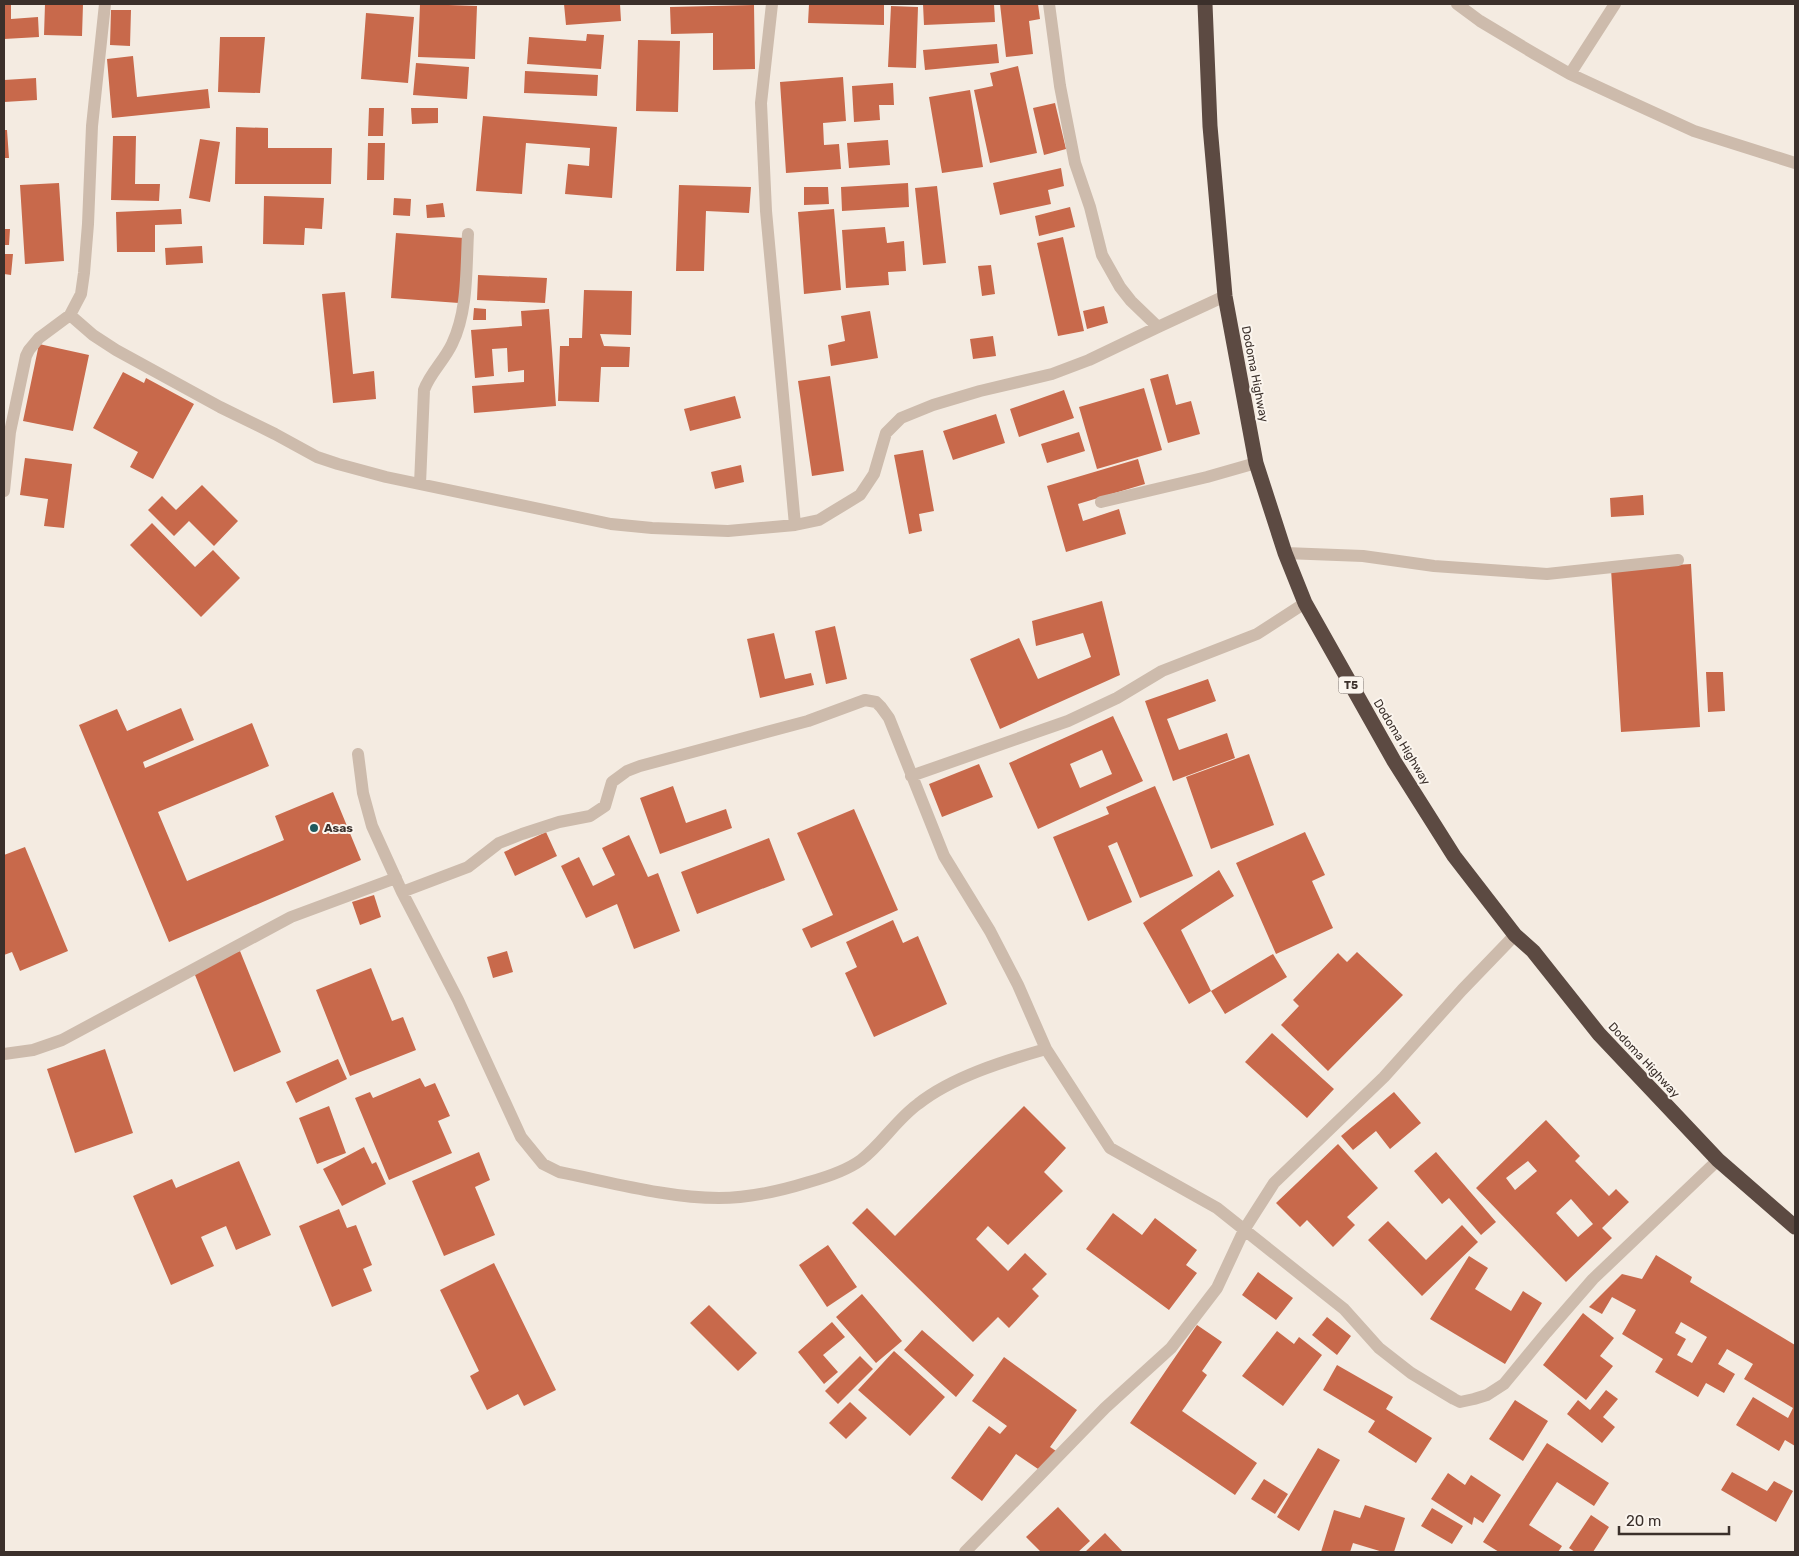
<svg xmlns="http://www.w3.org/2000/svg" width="1799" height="1556" font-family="Rubik,sans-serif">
<rect width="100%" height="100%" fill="#f4ebe1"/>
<path fill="#c8694b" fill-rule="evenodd" d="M4 4H11V19L38 17 39 37 4 39Z
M45 4H83L82 36 44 35Z
M420 4 477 6 475 59 418 57Z
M564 4H620L621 21 566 25Z
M809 4H884V25L808 23Z
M923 4H994L995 22 924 25Z
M1000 4H1038L1040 19 1029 21 1033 54 1006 57Z
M754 5 755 69 713 70V33L671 34 670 7Z
M891 6 918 7 916 68 888 67Z
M111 10H131L130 46 110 45Z
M366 13 414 17 408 83 361 79Z
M587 34 604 35 601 69 527 64 529 37 586 41Z
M220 37H265L260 93 218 92Z
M638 40 680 41 678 112 636 111Z
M997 44 999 63 925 70 923 50Z
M133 56 137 97 208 89 210 108 112 118 107 59Z
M416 63 469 67 467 99 413 95Z
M1018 66 1037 153 990 163 974 90 993 86 990 73Z
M525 71 598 75 597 96 524 93Z
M843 77 846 121 823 123 824 145 839 144 841 169 786 173 780 82Z
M36 78 37 100 4 102V80Z
M893 83 894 105H879L880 120 854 122 852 86Z
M970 90 983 167 942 173 929 97Z
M1055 103 1066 149 1044 155 1033 108Z
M369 108H384L383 136H368Z
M411 108H438V123L412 124Z
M483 116 617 127 612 198 565 194 568 164 589 166 590 148 526 143 522 194 476 191Z
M236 127 268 128V148H332L331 184H235Z
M4 130H7L9 158H4Z
M113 136H136L135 184H160L159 201 111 200Z
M200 139 220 142 210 202 189 198Z
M888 140 890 165 849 168 847 143Z
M368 143H385L384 180H367Z
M1061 168 1064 186 1048 190 1051 204 1000 215 993 183Z
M59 183 64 261 25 264 20 185Z
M908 183 909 207 842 211 841 187Z
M679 185 751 187 749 213 706 211 704 271H676Z
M937 186 946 263 923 265 915 188Z
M804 187H828L829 204 804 205Z
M264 196 324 198 322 229 305 228 304 245 263 244Z
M394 198 411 199 410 216 393 215Z
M443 203 445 217 427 218 426 205Z
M1070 207 1075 227 1039 236 1035 216Z
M181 209 182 224 155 225V252H117L116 212Z
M834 209 841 290 804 294 798 212Z
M885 227 887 243 904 241 906 271 888 272 889 285 846 288 842 230Z
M4 229H10L9 245H4Z
M396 233 464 238 459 303 391 298Z
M1063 237 1084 331 1058 336 1037 243Z
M202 246 203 263 166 265 165 248Z
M4 254H13L11 275 4 274Z
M991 265 995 294 982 296 978 266Z
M478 275 547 278 545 303 477 300Z
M584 290 632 291 631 335 600 334 604 346 630 347 629 367H601L599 402 558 401 560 346H569V338H582Z
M345 292 353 374 374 371 376 399 333 403 322 294Z
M1104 306 1108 323 1087 329 1083 311Z
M474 308 486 309V320H473Z
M549 309 556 406 474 413 472 386 524 382V370L508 372 507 348 492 349 494 376 475 378 471 330 522 326 521 311Z
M870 311 878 358 831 366 828 345 845 341 841 316Z
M993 336 996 356 973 359 970 339Z
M39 344 89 355 73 431 23 421Z
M123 372 144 383 146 378 194 404 153 479 130 467 138 452 93 428Z
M1168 374 1176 405 1191 401 1200 434 1168 443 1150 379Z
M830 376 844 471 812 476 798 381Z
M1144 388 1162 450 1097 469 1079 407Z
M1064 390 1074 418 1019 437 1010 409Z
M735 396 741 418 690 431 684 409Z
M996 414 1005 443 953 460 943 431Z
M1079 432 1085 451 1047 463 1041 444Z
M923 450 934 511 919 514 922 531 909 534 894 455Z
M25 458 72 464 64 528 44 526 48 499 20 495Z
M1138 459 1145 484 1078 504 1083 521 1119 509 1126 534 1066 552 1047 486Z
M741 465 744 482 715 489 711 472Z
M202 485 238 521 214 546 189 521 174 536 148 510 162 496 176 510Z
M1643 495 1644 515 1611 517 1610 498Z
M152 523 195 567 213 550 240 578 201 617 130 545Z
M1691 564 1700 727 1621 732 1611 569Z
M1102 601 1120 675 1000 729 970 659 1019 638 1038 679 1091 657 1083 633 1036 646 1032 621Z
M835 626 847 679 826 684 815 631Z
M774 633 785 679 811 673 814 685 760 698 747 639Z
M1706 672H1723L1725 711 1708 712Z
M1208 679 1216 701 1167 719 1179 750 1227 733 1235 758 1173 781 1145 701Z
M181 708 194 740 143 762 145 768 252 723 269 766 158 812 187 881 284 840 275 816 333 792 361 860 169 942 79 725 117 709 127 731Z
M1113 716 1143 781 1038 829 1009 763ZM1102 750 1112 774 1080 788 1070 764Z
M1249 754 1274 825 1211 849 1186 777Z
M979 764 993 797 942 817 929 784Z
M673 786 686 823 726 809 732 828 660 854 640 798Z
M1155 786 1193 876 1140 898 1117 842 1108 846 1132 902 1088 921 1053 837 1109 814 1106 807Z
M854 809 898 910 811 948 802 929 833 915 797 833Z
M546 832 557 856 515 876 504 852Z
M1305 832 1325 875 1312 881 1333 928 1276 954 1236 863Z
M629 835 648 877 658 873 680 931 634 949 617 904 586 918 561 866 579 857 593 886 615 875 602 848Z
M769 838 785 880 697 914 681 872Z
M25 847 68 951 20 971 12 952 4 955V855Z
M1219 870 1234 896 1181 930 1211 991 1189 1004 1143 923Z
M374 895 381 917 360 925 352 902Z
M893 920 903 943 918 936 947 1004 874 1037 845 973 857 967 846 942Z
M240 951 281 1052 234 1072 193 970Z
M507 951 513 972 493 978 487 957Z
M1357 952 1403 995 1328 1071 1281 1025 1299 1006 1293 1000 1338 953 1347 962Z
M1273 954 1287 977 1225 1014 1211 991Z
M371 968 392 1021 403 1017 416 1050 350 1076 316 990Z
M1272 1033 1334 1089 1307 1118 1245 1062Z
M105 1049 133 1133 75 1153 47 1069Z
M338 1059 347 1079 296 1103 286 1082Z
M420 1078 425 1087 435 1083 450 1116 438 1121 452 1153 389 1180 355 1098 370 1092 373 1098Z
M1394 1092 1421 1123 1390 1149 1376 1131 1353 1150 1341 1136Z
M329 1106 346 1153 317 1164 299 1118Z
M1024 1106 1066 1148 1044 1172 1063 1191 1008 1245 988 1226 976 1239 1008 1271 1025 1253 1047 1274 1032 1289 1039 1296 1009 1328 998 1317 973 1342 852 1223 867 1208 895 1236Z
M1546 1120 1580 1156 1575 1161 1609 1196 1616 1189 1629 1202 1602 1228 1612 1238 1566 1282 1476 1188ZM1528 1161 1537 1171 1515 1190 1506 1178ZM1571 1199 1593 1224 1578 1237 1556 1213Z
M1338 1144 1378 1188 1347 1217 1355 1225 1333 1247 1307 1220 1300 1227 1276 1203Z
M364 1147 372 1164 376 1162 386 1184 342 1206 323 1169Z
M479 1152 490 1180 475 1187 495 1235 444 1256 412 1181Z
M1436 1152 1496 1222 1481 1235 1449 1198 1442 1204 1414 1171Z
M239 1161 271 1235 236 1250 226 1226 201 1237 214 1266 171 1285 133 1196 172 1179 176 1188Z
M339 1209 347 1228 356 1225 372 1265 363 1269 372 1291 332 1307 299 1226Z
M1113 1213 1142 1235 1155 1218 1197 1250 1186 1265 1197 1273 1169 1310 1086 1249Z
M1388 1221 1426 1260 1462 1225 1478 1242 1422 1296 1368 1240Z
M828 1245 857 1287 827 1307 799 1265Z
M1656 1255 1692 1277 1690 1282 1795 1345V1446L1785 1440 1779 1451 1736 1425 1753 1397 1788 1418 1793 1408 1744 1379 1753 1364 1727 1349 1718 1364 1735 1374 1724 1393 1706 1383 1698 1397 1655 1372 1663 1359 1622 1334 1636 1310 1612 1297 1602 1314 1589 1307 1622 1274 1642 1279ZM1681 1322 1707 1337 1692 1363 1677 1355 1686 1339 1675 1333Z
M1469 1256 1488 1268 1475 1289 1511 1311 1523 1291 1542 1303 1505 1364 1430 1319Z
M494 1263 556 1390 524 1406 518 1394 487 1410 470 1376 479 1371 440 1290Z
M1258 1272 1293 1298 1276 1320 1242 1295Z
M862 1294 902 1341 876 1363 836 1317Z
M709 1305 757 1353 738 1371 690 1323Z
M1583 1313 1614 1338 1600 1356 1613 1366 1586 1400 1543 1365Z
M1327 1317 1351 1336 1337 1355 1312 1335Z
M832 1322 845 1337 823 1355 838 1372 824 1384 798 1352Z
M1197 1325 1222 1342 1202 1371 1207 1375 1182 1411 1257 1463 1235 1495 1130 1423Z
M922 1330 974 1375 956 1397 904 1350Z
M1277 1331 1294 1344 1299 1337 1322 1355 1283 1406 1242 1376Z
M894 1351 945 1397 910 1436 858 1390Z
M860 1356 873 1369 838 1404 825 1391Z
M1004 1357 1077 1410 1050 1447 1056 1451 1041 1471 1016 1454 982 1501 951 1478 989 1426 1000 1434 1007 1426 972 1401Z
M1337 1365 1393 1397 1386 1409 1432 1438 1416 1463 1368 1432 1375 1421 1323 1390Z
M1606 1390 1618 1399 1603 1417 1615 1427 1602 1443 1567 1414 1578 1400 1590 1410Z
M1515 1400 1548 1421 1523 1461 1489 1439Z
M850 1402 867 1418 846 1439 829 1423Z
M1547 1443 1609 1483 1594 1506 1557 1482 1529 1525 1562 1546 1558 1552H1499L1483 1542Z
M1318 1448 1340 1460 1299 1531 1277 1517Z
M1732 1472 1767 1491 1774 1481 1793 1491 1776 1522 1721 1490Z
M1448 1473 1465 1485 1471 1475 1501 1495 1483 1523 1474 1517 1472 1525 1431 1499Z
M1264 1479 1288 1494 1275 1514 1251 1499Z
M1365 1505 1405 1518 1394 1552H1383L1353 1543 1350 1552H1321L1334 1510 1360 1518Z
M1058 1507 1090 1541 1078 1552H1041L1026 1537Z
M1432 1508 1463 1526 1452 1544 1421 1526Z
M1591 1515 1609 1527 1593 1552H1575L1569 1548Z
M1105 1533 1123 1552H1085Z"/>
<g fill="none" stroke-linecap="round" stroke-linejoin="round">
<path stroke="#cdbbac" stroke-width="12" d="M772 4 761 103 766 211 795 525
M1049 4 1060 86 1075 163 1090 207 1102 255 1120 287 1131 301 1158 327
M1457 4 1480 21 1535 54 1570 74 1624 99 1694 131 1795 163
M1570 74 1615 4
M70 315 93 335 116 350 220 407 275 434 317 457 338 464 386 477 611 524 652 528 728 531 795 525 819 520 860 495 874 474 886 433 901 418 933 405 980 391 1052 374 1089 360 1158 327 1225 296
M420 484 424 390C430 373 444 361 452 344 468 311 466 270 468 234
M4 491 10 432 26 356 29 350 39 338 70 315 81 294 84 273 88 224 92 126 105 4
M1101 502 1207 477 1256 463
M1285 553 1363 556 1434 566 1547 574 1678 560
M358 754 363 793 372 826 402 892 458 1000 521 1137 543 1164 559 1172C610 1182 668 1198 719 1198 750 1198 780 1191 809 1182 827 1177 846 1171 861 1160 882 1144 896 1120 918 1104 952 1077 1004 1061 1046 1049
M911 776 1068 721 1117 698 1162 671 1257 634 1305 603
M402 892 468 867 499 843 522 834 559 822 590 816 605 806 612 782 627 771 640 766 808 721 865 700 876 702 881 707 889 718 944 856 990 931 1018 985 1046 1049 1110 1148 1217 1208 1344 1309 1379 1348 1411 1373 1454 1399 1460 1402 1474 1399 1487 1395 1504 1384 1546 1333 1593 1279 1718 1160
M4 1054 33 1050 62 1040 291 917 396 878
M965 1552 1105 1408 1171 1348 1217 1288 1244 1230 1274 1183 1384 1077 1462 990 1515 935"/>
<path stroke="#5c4a42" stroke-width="15" d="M1205 4 1210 126 1225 296 1256 463 1285 553 1305 603 1394 761 1454 856 1515 935 1533 951 1599 1034 1718 1160 1795 1227"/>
</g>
<circle fill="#1f5a5e" stroke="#fbf5ee" stroke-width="2" cx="314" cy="828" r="5"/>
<g text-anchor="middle" stroke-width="4" stroke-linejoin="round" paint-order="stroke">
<rect fill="#fbf5ee" stroke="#756b66" stroke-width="1" x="1338.5" y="676.5" width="25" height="17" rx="4"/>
<g font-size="11" font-weight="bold" fill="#3b302b">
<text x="1351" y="689">T5</text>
</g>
<g font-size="12" fill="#3b302b" stroke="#fbf5ee">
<text transform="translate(1255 374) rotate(79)" y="4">Dodoma Highway</text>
<text transform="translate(1402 742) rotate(59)" y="4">Dodoma Highway</text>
<text transform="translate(1644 1060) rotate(47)" y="4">Dodoma Highway</text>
</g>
<g font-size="12" font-weight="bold" fill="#3b302b" stroke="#fbf5ee" text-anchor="start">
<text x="324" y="832">Asas</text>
</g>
</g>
<rect width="1799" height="1556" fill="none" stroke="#3b302b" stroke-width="10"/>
<path d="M1619 1526v8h110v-8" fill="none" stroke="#3b302b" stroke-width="2.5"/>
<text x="1626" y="1526" font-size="15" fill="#3b302b" stroke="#fbf5ee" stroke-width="4" paint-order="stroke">20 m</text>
</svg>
